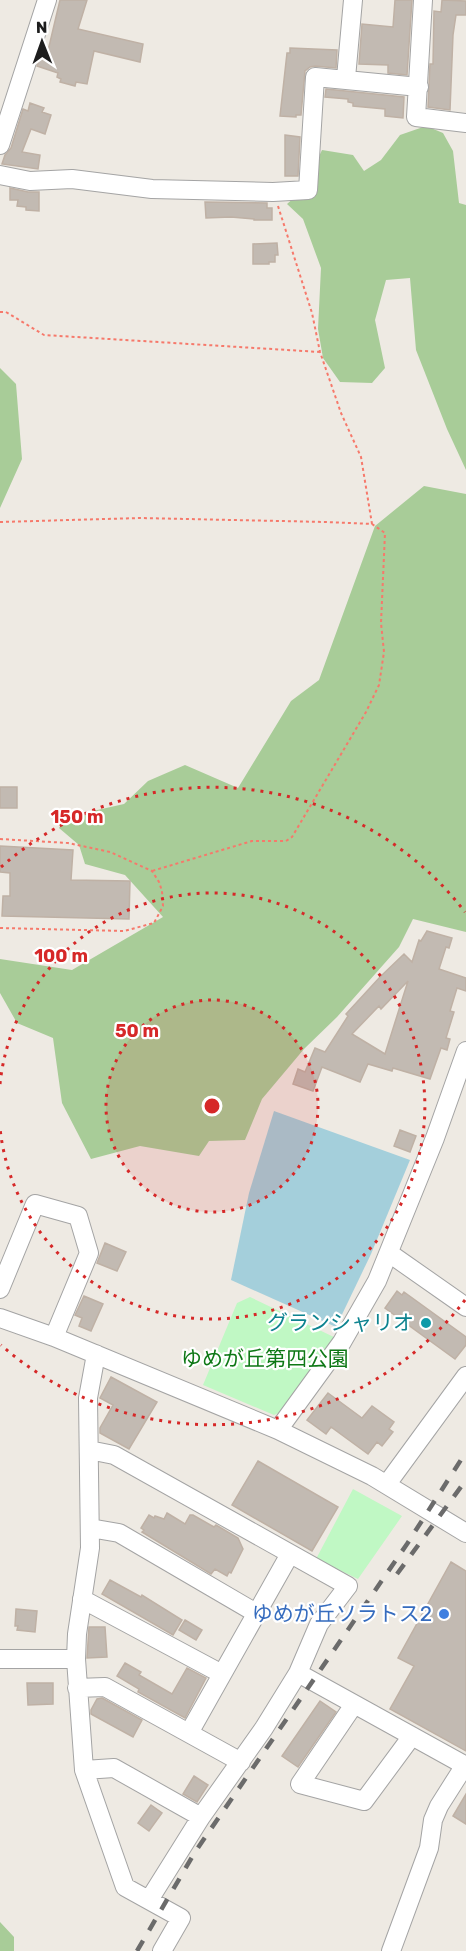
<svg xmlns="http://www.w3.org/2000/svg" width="466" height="1951" font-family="Rubik,'Noto Sans JP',sans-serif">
<rect width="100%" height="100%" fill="#eeeae3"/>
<path fill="#a8cc98" d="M426 126 443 133 453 151 459 203 466 205V470L447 429 416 350 410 278 386 280 375 320 385 368 372 383 340 382 323 358 318 329 321 268 303 219 287 204 303 190 322 150 353 155 364 171 381 160 400 135Z
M0 368 16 384 22 459 0 508Z
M424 486 466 494V932L413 919 399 947 337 1017 304 1049 262 1099 245 1140 209 1141 199 1156 140 1146 91 1159 62 1103 53 1038 17 1023 0 993V959L72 970 163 917 125 875 85 864 79 845 59 828 66 817 124 804 148 781 185 765 238 788 291 701 319 680 375 526Z
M0 1922 14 1937V1951H0Z"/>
<path fill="#c0f8c4" d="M250 1297 336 1338 285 1410 274 1415 203 1385 237 1303Z
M353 1489 402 1516 358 1579 316 1559Z"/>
<path fill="#a4cfdb" d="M274 1111 410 1160 371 1254 336 1327 231 1280 249 1193Z"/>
<path fill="#c2bab2" stroke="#bfb1a5" stroke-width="1.5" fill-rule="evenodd" d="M60 0H87L78 29 143 44 140 62 94 51 87 84 76 82 75 86 60 82 61 79 57 77 58 73 37 66 42 53 47 55Z
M395 0H412L407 75 388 73V65L359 64 362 24 393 27Z
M442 0 466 1V15H456L453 35 450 110 428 107 430 64H433L434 11 441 12Z
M290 48 337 50 336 68 315 66 310 67 305 71 301 115H296V117L280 116 287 53H290Z
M326 89 404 97 403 118 385 116V109L353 106V103L348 102V99L325 97Z
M30 103 44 108 42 112 51 115 45 134 31 129 22 152 40 155 38 169 2 164 5 155 11 148 23 109 28 111Z
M285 135 300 137 298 176H285Z
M10 188 28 192H39V211L26 210V207L17 206 18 200H10Z
M205 202 267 203V208H272V220H254V219L231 217 206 218Z
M277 243 278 255H275V262H269V264H253V244Z
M0 787H17V808H0Z
M0 846 73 850 71 880 130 881 129 919 2 916 3 896H10V873L0 872Z
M427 931 452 938 449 948 446 947 439 969 466 978V991L457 988 450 1011 454 1012 446 1038 450 1039 447 1050 441 1048 430 1079 393 1068 392 1071 368 1064 360 1082 322 1067 313 1091 293 1084 298 1069 305 1072 315 1048 325 1052 348 1016 346 1014 380 977 404 954 412 962 419 940 421 941ZM408 981 385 1054 352 1034 379 1006 381 1009Z
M400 1130 416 1136 410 1152 394 1146Z
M105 1243 126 1252 117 1271 97 1263Z
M397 1291 402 1295 404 1292 466 1337V1345L455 1359 385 1308Z
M84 1296 103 1304 91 1331 79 1326 82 1318 75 1315Z
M111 1377 157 1402 129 1449 100 1433V1428L113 1405 100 1398Z
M328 1393 362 1418 372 1406 394 1422 389 1429 393 1432 382 1446 377 1442 368 1454 331 1427 326 1434 307 1420Z
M258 1461 338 1507 312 1551 232 1505Z
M167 1513 185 1524 190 1515H193L214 1527 216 1525 238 1538 243 1549 231 1573 229 1572 227 1576 215 1569 211 1574 142 1532 144 1530 141 1528 149 1515 154 1518 155 1516 164 1519Z
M451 1562 466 1571V1751L390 1709 414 1666 398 1658Z
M110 1580 141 1597 142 1595 182 1620 173 1635 102 1594Z
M16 1609 37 1611 35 1632 17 1630 18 1626H15Z
M185 1620 202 1630 196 1640 179 1630Z
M89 1627H105L107 1657 87 1658Z
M125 1663 141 1672 139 1675 172 1694 187 1668 206 1678 185 1718 138 1692 139 1689 117 1676Z
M27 1683H53V1704L28 1705Z
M102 1698 142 1720 133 1737 91 1714V1710L97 1699Z
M320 1701 336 1712 298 1767 282 1756Z
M194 1776 208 1785 197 1802 183 1794Z
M466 1794V1824L453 1816Z
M151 1805 162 1813 149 1831 138 1823Z"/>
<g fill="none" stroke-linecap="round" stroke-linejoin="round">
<g stroke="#a4a4a4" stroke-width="20">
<path id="minor" d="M423 0 416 117 466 123
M346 78 353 0
M0 145 47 0
M0 175 30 181 72 179 152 189 273 192 308 190 315 77 419 87
M389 1253 466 1307
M0 1289 35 1204 78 1216 89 1253 54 1337
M0 1318 54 1337 278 1430 372 1476 466 1533
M96 1354 88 1398 90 1548 77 1634 76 1659 84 1770 125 1887 181 1918 162 1951
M278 1430 342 1342 377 1281 435 1138 466 1051
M89 1450 114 1455 348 1586 319 1624 298 1673 264 1728 201 1817 149 1900
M387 1484 466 1376
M90 1528 119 1533 256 1613
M82 1599 222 1674
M0 1659H76
M298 1673 466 1766
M77 1688 105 1687 241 1762
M353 1706 300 1784 364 1801 412 1736
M189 1733 290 1554
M84 1770 114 1768 201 1817
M391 1951 429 1848 433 1820 439 1806 465 1765"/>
</g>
<path stroke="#f6796b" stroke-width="2" stroke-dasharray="3 3" stroke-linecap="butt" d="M278 206 312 313 320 352 341 413 361 457 372 524
M0 312H6L44 335 320 352
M0 522 140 518 326 522 372 524 385 533 381 623 384 652 379 685 366 712 292 837 286 841H252L152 871
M0 839 68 843 110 852 152 871 159 882 162 891 163 906 154 923 124 931 0 928"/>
<use href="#minor" stroke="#fff" stroke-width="18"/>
<path stroke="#6b6b6b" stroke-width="4.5" stroke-dasharray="12 12" stroke-linecap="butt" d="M397 1574 466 1480
M137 1951 195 1852 407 1544 466 1452"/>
</g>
<circle cx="212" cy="1106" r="106" fill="#d62828" fill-opacity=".12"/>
<g fill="none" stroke="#d62828" stroke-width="3" stroke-dasharray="3 6">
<circle cx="212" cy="1106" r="106"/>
<path d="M0 1084A213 213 0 1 1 0 1128"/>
<path d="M465 1300A319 319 0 0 1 1 1345M1 867A319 319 0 0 1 465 912"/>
</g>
<circle fill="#0f9aa8" stroke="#fff" stroke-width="2" cx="426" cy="1323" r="6"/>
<circle fill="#3f7fe0" stroke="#fff" stroke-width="2" cx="444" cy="1614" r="6"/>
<g text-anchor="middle" stroke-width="4.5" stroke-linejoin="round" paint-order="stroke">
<g font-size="21" fill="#0d838f" stroke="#fff" text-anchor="end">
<text x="414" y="1330">グランシャリオ</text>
</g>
<g font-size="21" fill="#0e7816" stroke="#fff">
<text x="265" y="1366">ゆめが丘第四公園</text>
</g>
<g font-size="21" fill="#366cbe" stroke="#fff" text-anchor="end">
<text x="432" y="1621">ゆめが丘ソラトス2</text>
</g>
</g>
<circle cx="212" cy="1106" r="9" fill="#d62828" stroke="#fff" stroke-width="3"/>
<g font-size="18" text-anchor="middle" font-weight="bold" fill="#d62828" stroke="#fff" stroke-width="4.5" stroke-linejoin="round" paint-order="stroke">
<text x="77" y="823">150 m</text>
<text x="61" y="962">100 m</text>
<text x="137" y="1037">50 m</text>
</g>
<g transform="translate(42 42) rotate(359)" stroke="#ffffff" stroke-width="4.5" paint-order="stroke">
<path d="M0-4.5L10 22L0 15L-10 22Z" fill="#1d1d1d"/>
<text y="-9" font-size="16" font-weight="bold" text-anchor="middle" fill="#1d1d1d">N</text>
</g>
</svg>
